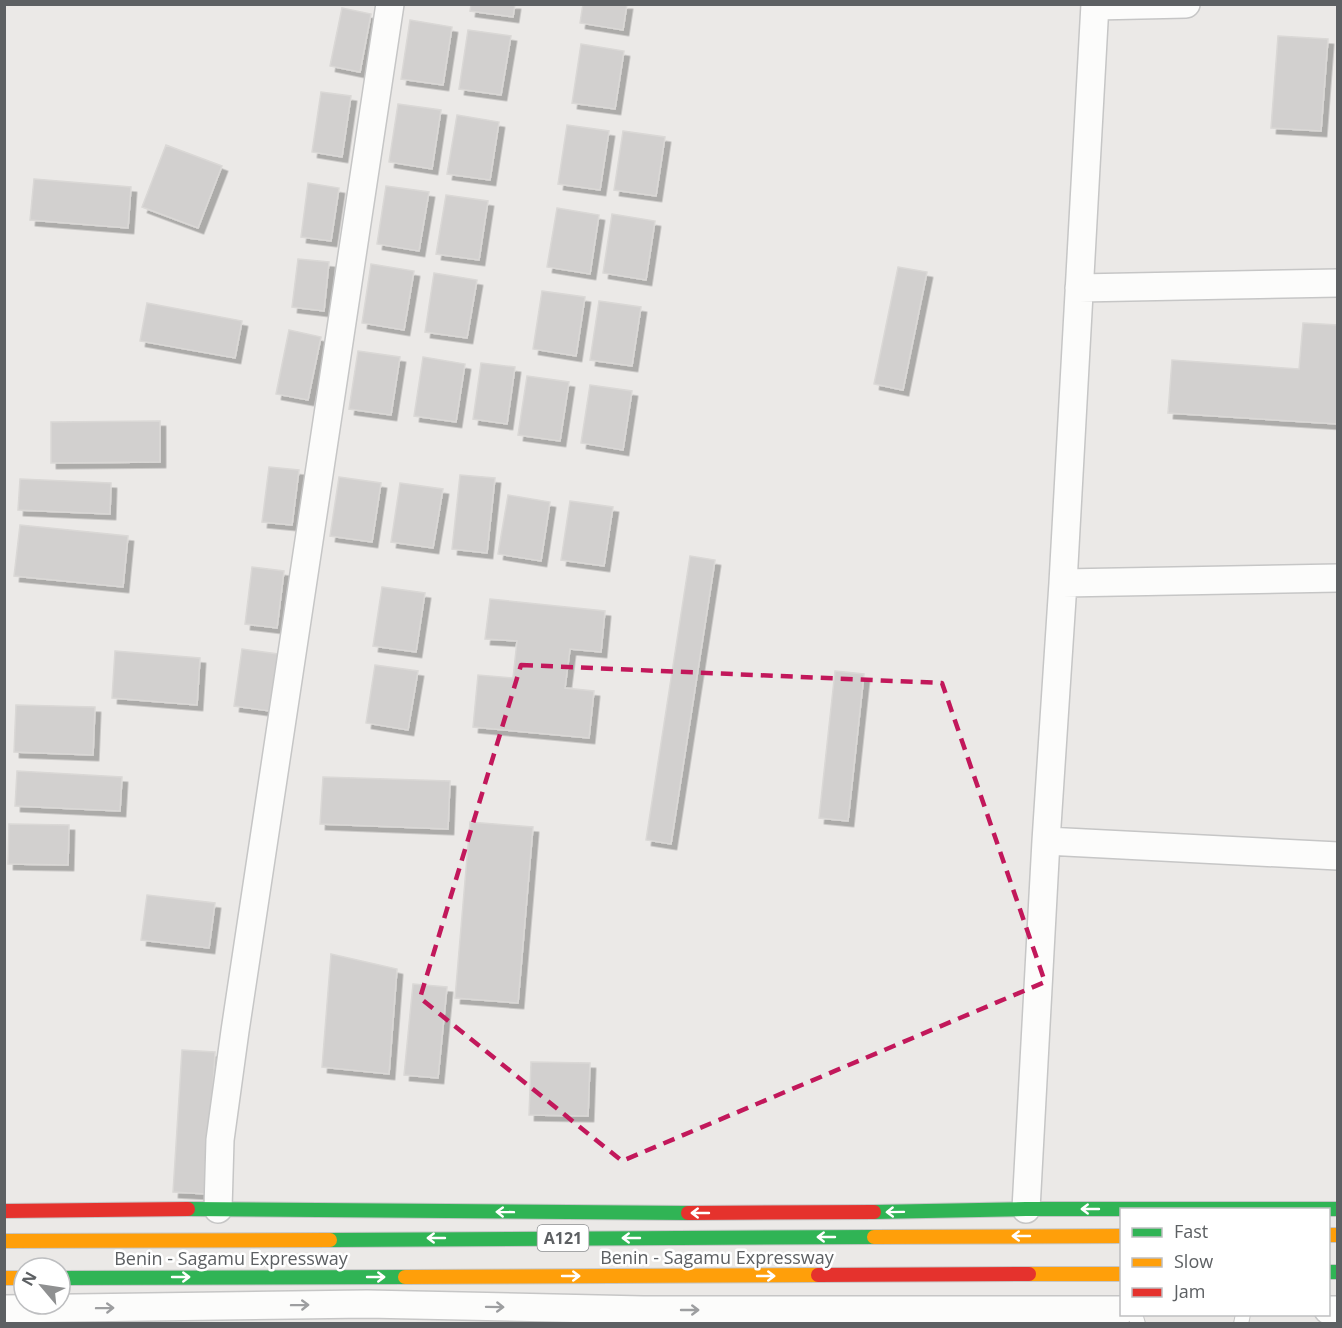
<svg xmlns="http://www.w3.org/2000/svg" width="1342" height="1328" font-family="'Open Sans',sans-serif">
<defs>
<filter id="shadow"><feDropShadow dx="5.5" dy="5.5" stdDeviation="0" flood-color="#0004"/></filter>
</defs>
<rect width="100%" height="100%" fill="#ebe9e7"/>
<path fill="#d2d0cf" stroke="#dad8d6" stroke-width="1.5" filter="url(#shadow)" d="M471 4H515L513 17 470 11Z
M583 4H627L623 30 580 23Z
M342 8 371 14 360 72 330 66Z
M410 20 452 27 443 85 401 79Z
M468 30 511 36 501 95 459 89Z
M1278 36 1328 39 1321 131 1271 128Z
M581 44 624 51 615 109 572 103Z
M321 92 351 96 342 157 312 152Z
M398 104 441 110 432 169 389 162Z
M457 115 499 122 490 180 447 174Z
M567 125 609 131 600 190 558 184Z
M623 131 665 137 656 196 614 190Z
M166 145 222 166 198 228 142 207Z
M34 179 131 187 128 228 30 220Z
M308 183 339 188 331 241 301 237Z
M386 186 429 192 419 251 377 244Z
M446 195 488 201 479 260 436 254Z
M557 208 599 215 590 274 547 267Z
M612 214 655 221 646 280 603 273Z
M298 259 329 262 324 311 292 307Z
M371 264 414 271 404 330 362 323Z
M898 267 927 272 903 390 874 384Z
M434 273 477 280 467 338 425 332Z
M542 291 585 297 576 356 533 349Z
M599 301 641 307 632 366 590 360Z
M147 303 242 321 235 358 140 341Z
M1303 323 1338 325V424L1168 413 1172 360 1299 369Z
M289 330 321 337 308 400 276 394Z
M358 351 400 357 391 415 349 409Z
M423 357 465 364 456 422 414 416Z
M481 363 515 367 507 424 473 419Z
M527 376 569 382 560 441 518 435Z
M590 385 632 391 623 450 581 443Z
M160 421V462L51 463V422Z
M269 467 299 470 292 525 262 522Z
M460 475 495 478 487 553 452 549Z
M339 477 381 483 372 542 330 536Z
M20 479 111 483 110 514 18 510Z
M400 483 443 489 433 548 391 542Z
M508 495 550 502 541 561 498 554Z
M570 501 613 507 604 566 561 560Z
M20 525 128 536 123 587 14 576Z
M690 556 715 560 671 844 646 840Z
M252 567 284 571 277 628 245 624Z
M382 587 425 593 416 652 373 646Z
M490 599 605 611 601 652 570 649 565 688 594 691 589 738 473 727 478 675 513 678 517 641 485 639Z
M242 649 278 654 270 711 234 706Z
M115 651 200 658 197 705 112 698Z
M375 665 418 671 408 730 366 723Z
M835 671 864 674 848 821 819 818Z
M16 705 95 707 93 755 14 752Z
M17 771 122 777 120 811 15 806Z
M323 777 450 781 448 829 320 824Z
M470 822 533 827 518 1003 455 998Z
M9 824 69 825 68 865 8 864Z
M147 895 215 903 209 948 141 940Z
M331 954 397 969 389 1074 322 1067Z
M413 984 447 987 438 1078 404 1075Z
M182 1050 215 1052 207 1194 173 1192Z
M531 1062 590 1063 588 1116 529 1115Z"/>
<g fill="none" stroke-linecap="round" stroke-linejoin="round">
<g stroke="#c6c6c6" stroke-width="16">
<path id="lane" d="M1135 1314 1138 1324
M1241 1324 1243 1314"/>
</g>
<g stroke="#c6c6c6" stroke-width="30">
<path id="street" d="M1095 6 1186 4
M1079 288 1338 283
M1063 583 1338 578
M1046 841 1338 856
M218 1209 220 1140 235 1031 390 4
M1026 1209 1046 841 1063 583 1095 4
M4 1309 367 1304 643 1310H1122
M1328 1310H1338"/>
</g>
<g stroke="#c5c6c6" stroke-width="16">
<path id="fast" d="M188 1209 688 1213
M874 1212 1026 1209H1338
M330 1240 874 1237
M1328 1272H1338
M60 1278 405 1277"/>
</g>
<g stroke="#c5c6c6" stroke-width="16">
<path id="slow" d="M1328 1235H1338
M874 1237 1122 1236
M4 1241 330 1240
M1029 1274H1122
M405 1277 818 1275
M4 1278H24"/>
</g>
<g stroke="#c5c6c6" stroke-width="16">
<path id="jam" d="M4 1211 188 1209
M688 1213 874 1212
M818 1275 1029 1274"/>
</g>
<use href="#lane" stroke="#fcfcfb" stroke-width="14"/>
<use href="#street" stroke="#fcfcfb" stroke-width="27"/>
<use href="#fast" stroke="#30b455" stroke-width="14"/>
<use href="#slow" stroke="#ff9f0a" stroke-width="14"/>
<use href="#jam" stroke="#e5322d" stroke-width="14"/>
</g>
<defs><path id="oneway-shaft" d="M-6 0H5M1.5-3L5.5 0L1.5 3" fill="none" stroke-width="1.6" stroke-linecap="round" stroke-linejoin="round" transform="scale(1.5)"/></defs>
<g stroke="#fff">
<use href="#oneway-shaft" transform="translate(1090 1209) rotate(180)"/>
<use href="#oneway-shaft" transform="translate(505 1212) rotate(-179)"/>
<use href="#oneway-shaft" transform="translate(895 1212) rotate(179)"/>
<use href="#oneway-shaft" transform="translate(700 1213) rotate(180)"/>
<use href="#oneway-shaft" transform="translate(1021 1236) rotate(180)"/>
<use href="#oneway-shaft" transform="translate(826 1237) rotate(180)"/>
<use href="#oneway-shaft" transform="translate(436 1238) rotate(180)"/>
<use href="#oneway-shaft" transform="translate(631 1238) rotate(180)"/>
<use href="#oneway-shaft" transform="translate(571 1276)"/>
<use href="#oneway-shaft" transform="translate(766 1276)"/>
<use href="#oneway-shaft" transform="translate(181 1277)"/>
<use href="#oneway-shaft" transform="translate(376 1277)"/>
</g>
<g stroke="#9d9ea0">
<use href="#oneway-shaft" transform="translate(300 1305) rotate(-1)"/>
<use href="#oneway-shaft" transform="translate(495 1307) rotate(1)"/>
<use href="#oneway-shaft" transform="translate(105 1308) rotate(-1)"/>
<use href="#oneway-shaft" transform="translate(690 1310)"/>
</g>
<path fill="none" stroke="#c2185b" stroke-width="4.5" stroke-dasharray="12 8" stroke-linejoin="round" d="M521 665 942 683 1045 982 622 1161 420 998Z"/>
<g text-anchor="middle" stroke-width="5" stroke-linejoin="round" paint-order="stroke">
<rect fill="#fff" stroke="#8e9092" stroke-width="1.5" x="537.5" y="1225" width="51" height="26" rx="4.5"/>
<g font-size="16" font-weight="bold" fill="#5d6063">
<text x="563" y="1244">A121</text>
</g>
<g font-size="18" fill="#5d6063" stroke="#fff">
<text x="717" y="1264">Benin - Sagamu Expressway</text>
<text x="231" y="1265">Benin - Sagamu Expressway</text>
</g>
</g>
<rect width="1342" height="1328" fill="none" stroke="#5d6063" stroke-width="12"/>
<rect x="1120" y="1208" width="210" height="108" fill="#ffffff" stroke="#bebfc1" stroke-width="1.5"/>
<rect x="1132" y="1228" width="30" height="9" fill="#30b455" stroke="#bebfc1" stroke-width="1.5"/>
<text x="1174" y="1238" font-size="18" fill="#5d6063">Fast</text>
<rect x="1132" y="1258" width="30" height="9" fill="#ff9f0a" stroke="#bebfc1" stroke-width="1.5"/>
<text x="1174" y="1268" font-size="18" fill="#5d6063">Slow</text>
<rect x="1132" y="1288" width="30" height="9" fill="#e5322d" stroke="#bebfc1" stroke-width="1.5"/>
<text x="1174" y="1298" font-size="18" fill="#5d6063">Jam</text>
<g transform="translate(42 1286) rotate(299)"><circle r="28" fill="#ffffff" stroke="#bebfc1" stroke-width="1.5"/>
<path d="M0-4.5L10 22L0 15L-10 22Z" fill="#8f9091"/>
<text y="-9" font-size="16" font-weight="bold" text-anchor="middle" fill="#5d6063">N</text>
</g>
</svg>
